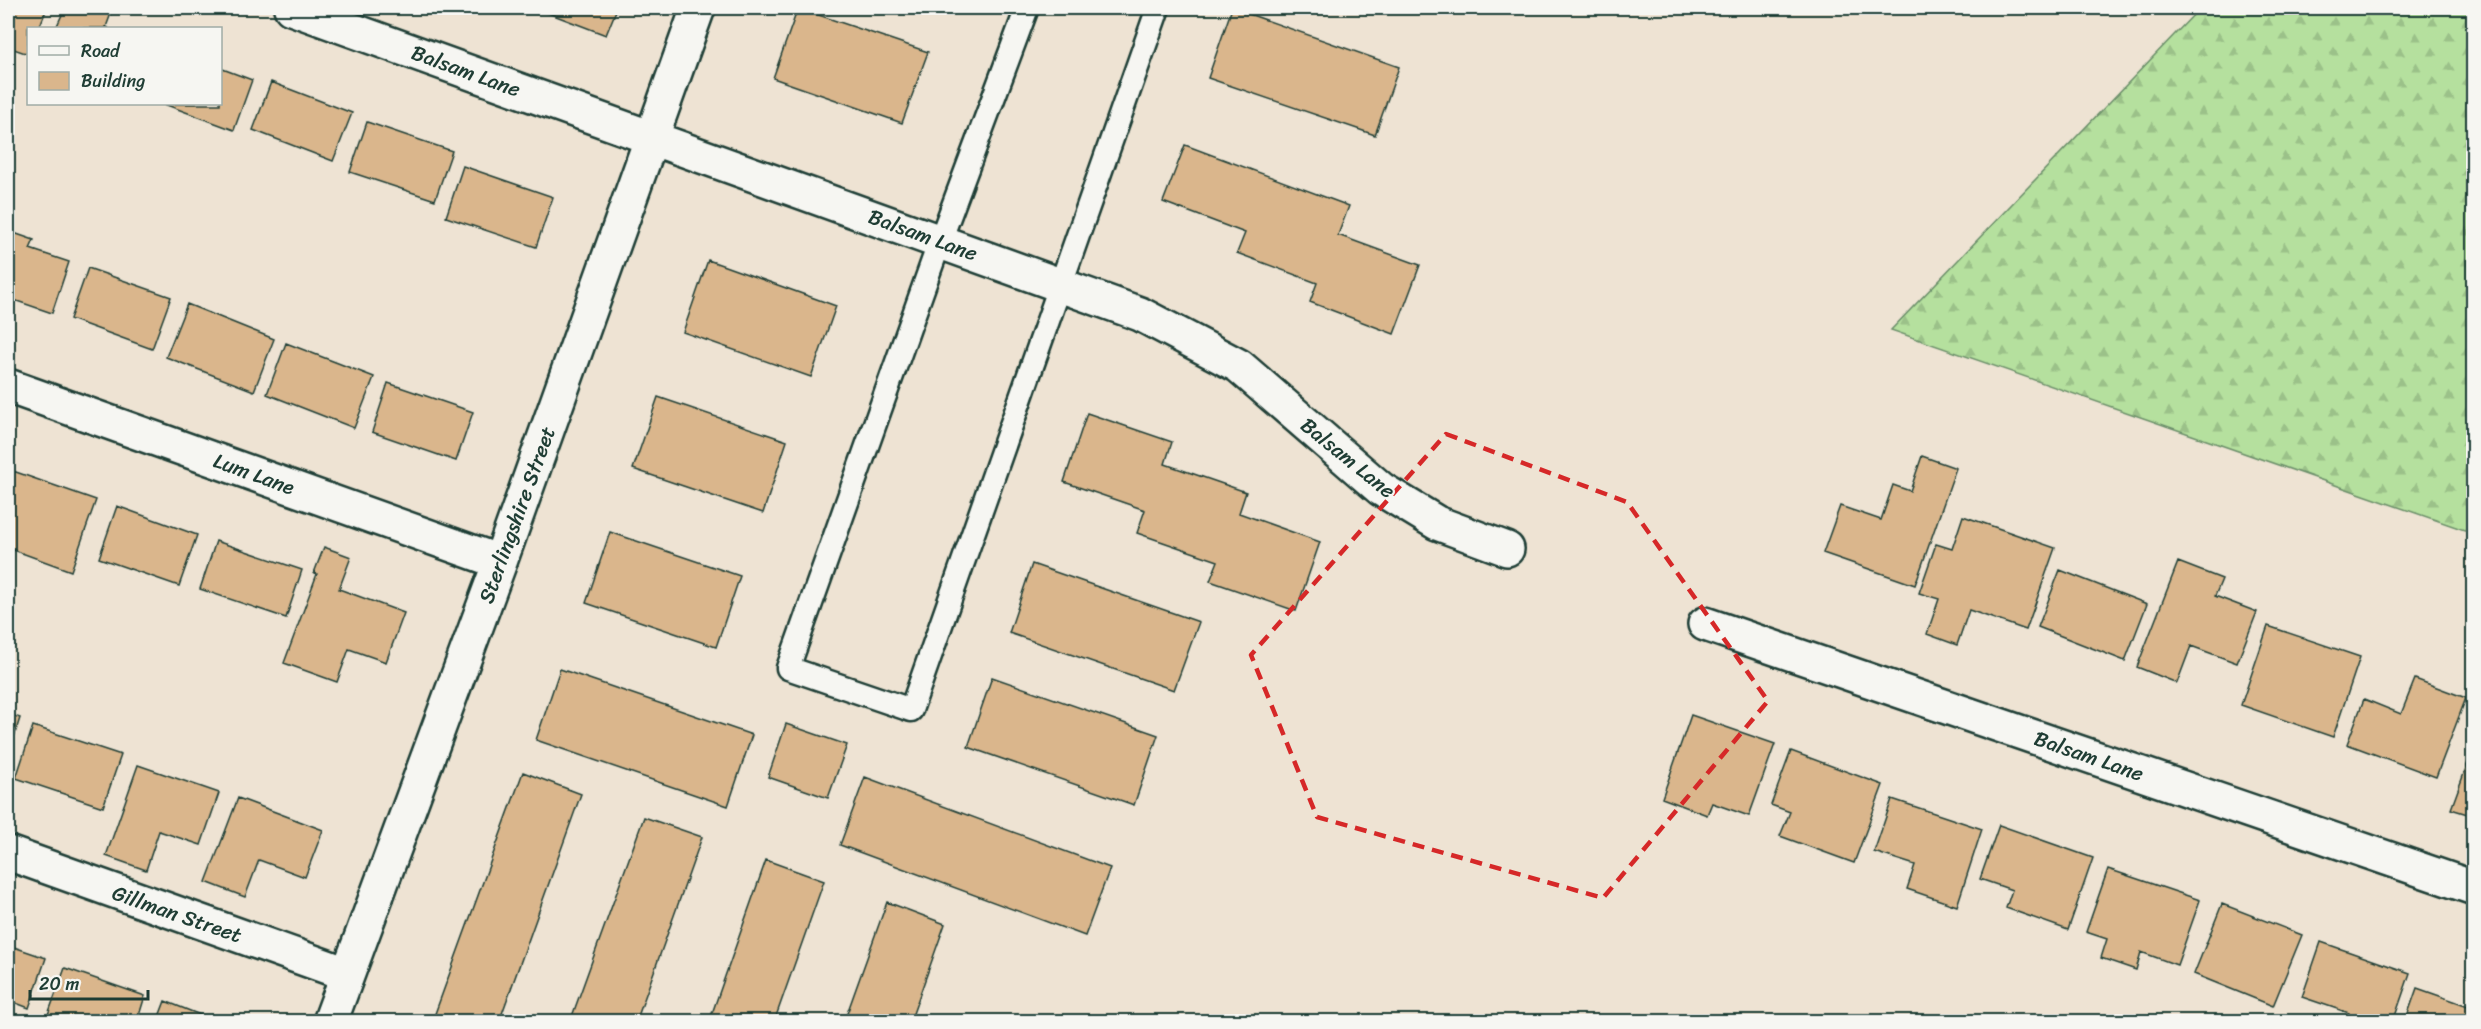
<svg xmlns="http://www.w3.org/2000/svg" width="2481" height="1029" font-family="Sriracha,sans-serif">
<defs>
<pattern id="forest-firs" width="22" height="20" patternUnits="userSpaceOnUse" patternTransform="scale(1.5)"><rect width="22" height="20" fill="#b5e09e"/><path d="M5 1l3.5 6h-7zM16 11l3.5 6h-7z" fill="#9bc189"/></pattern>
</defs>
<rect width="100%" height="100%" fill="#eee3d3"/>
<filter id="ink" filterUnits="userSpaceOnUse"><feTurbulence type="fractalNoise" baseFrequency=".0167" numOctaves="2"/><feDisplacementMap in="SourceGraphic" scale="12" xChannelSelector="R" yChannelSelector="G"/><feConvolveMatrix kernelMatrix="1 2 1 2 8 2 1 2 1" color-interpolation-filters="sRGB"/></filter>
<g filter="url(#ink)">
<path fill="url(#forest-firs)" stroke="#6a8e69" stroke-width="1.5" d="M2200 8H2473V533L1891 330Z"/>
<path fill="#dab68c" stroke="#1f3d34" stroke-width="1.5" d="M8 8H47L39 28H28V54L8 47Z
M65 8H113L106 27 109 28H56Z
M535 8H617L606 35Z
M798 8 928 52 902 123 773 78Z
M1232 8 1399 67 1375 135 1208 78Z
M220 68 252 80 234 130 164 104H220Z
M271 82 352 113 333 161 253 130Z
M367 122 452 151 435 200 350 172Z
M1185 145 1349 206 1338 235 1420 265 1394 334 1310 302 1317 283 1237 253 1245 233 1163 202Z
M463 166 553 197 536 247 446 217Z
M8 231 34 240 30 249 69 262 52 313 8 298Z
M708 260 836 306 811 377 683 332Z
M88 268 171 297 152 349 70 319Z
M187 304 274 339 254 391 166 357Z
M286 343 374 377 354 428 267 394Z
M388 383 473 412 456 461 372 432Z
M658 397 787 441 763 513 633 469Z
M1087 413 1172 442 1165 464 1246 492 1239 513 1320 542 1296 611 1210 581 1218 561 1137 533 1145 510 1064 482Z
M1922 456 1956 468 1915 585 1823 553 1840 506 1881 520 1893 485 1910 491Z
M13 471 96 500 71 571 8 548V488Z
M117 506 197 535 179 586 99 558Z
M1963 516 2055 548 2026 630 1969 610 1957 645 1927 634 1939 599 1919 593 1936 544 1952 549Z
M610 532 740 576 716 647 586 603Z
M216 541 302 570 286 618 200 589Z
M324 547 351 557 339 589 404 613 386 662 349 649 337 682 284 663 317 574 314 573Z
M2178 562 2222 579 2215 596 2257 612 2237 663 2191 646 2177 683 2137 667Z
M1032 564 1199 622 1174 690 1009 633Z
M2060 570 2147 604 2125 661 2038 627Z
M2268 626 2360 657 2333 737 2241 705Z
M560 669 752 735 728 806 536 740Z
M992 677 1158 735 1134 805 968 747Z
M2415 679 2466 698 2436 777 2347 744 2364 699 2401 714Z
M8 714 20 718 8 756Z
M1691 715 1775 744 1749 816 1712 803 1707 815 1662 798Z
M786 724 847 745 828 798 768 777Z
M33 726 121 755 103 807 16 778Z
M2474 746V816L2451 809Z
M1791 751 1883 785 1854 863 1780 836 1790 812 1771 805Z
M138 765 219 793 201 845 159 831 146 870 106 856Z
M523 772 581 794 499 1022H432Z
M865 777 1110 868 1085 936 840 845Z
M238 798 323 830 305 877 259 860 245 897 206 882Z
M1892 799 1982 829 1957 906 1907 889 1915 865 1874 852Z
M644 817 702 837 636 1022H570Z
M1999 825 2093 858 2068 930 2006 908 2012 890 1980 879Z
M766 860 824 881 774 1022H709Z
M2108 869 2200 900 2177 965 2141 952 2136 970 2101 958 2107 939 2086 932Z
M887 902 945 924 910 1022H844Z
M2222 904 2302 935 2273 1006 2194 974Z
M2321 942 2410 973 2393 1022H2346L2349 1013 2302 997Z
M8 945 46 958 29 1008 8 1000Z
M65 968 145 996 137 1022 46 1020Z
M2417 988 2474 1008V1022H2405Z
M165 1001 218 1022H157Z"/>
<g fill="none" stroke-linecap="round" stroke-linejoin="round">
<g stroke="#1f3d34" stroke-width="27">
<path id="service" d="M1027 8 940 241 788 668 911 710 1158 8"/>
</g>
<g stroke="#1f3d34" stroke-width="38">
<path id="minor" d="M291 8 1140 314 1239 366 1381 489 1437 523 1507 549
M8 386 500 562
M1705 624 2474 888
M8 853 347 974
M330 1022 500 562 698 8"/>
</g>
<use href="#service" stroke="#f6f6f2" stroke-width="22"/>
<use href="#minor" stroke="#f6f6f2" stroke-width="33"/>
</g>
</g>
<path fill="none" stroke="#d62828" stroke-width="4.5" stroke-dasharray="12 8" stroke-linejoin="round" d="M1446 434 1627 502 1768 701 1603 898 1317 817 1251 655Z"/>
<g text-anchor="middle" stroke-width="4.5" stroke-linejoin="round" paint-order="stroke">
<g font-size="21" fill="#1f3d34" stroke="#f6f6f2">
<text transform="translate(466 71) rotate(20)" y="7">Balsam Lane</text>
<text transform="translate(923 235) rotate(20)" y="7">Balsam Lane</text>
<text transform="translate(1348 458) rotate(39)" y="7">Balsam Lane</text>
<text transform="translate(254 474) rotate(20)" y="7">Lum Lane</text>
<text transform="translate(517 515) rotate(-70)" y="7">Sterlingshire Street</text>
<text transform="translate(2089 756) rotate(19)" y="7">Balsam Lane</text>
<text transform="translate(177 914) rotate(19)" y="7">Gillman Street</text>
</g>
</g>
<rect width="2481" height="1029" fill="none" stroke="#f6f6f2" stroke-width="30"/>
<rect x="15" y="15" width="2451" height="999" fill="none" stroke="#1f3d34" stroke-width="2" filter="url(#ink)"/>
<rect x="27" y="27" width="195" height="78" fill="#f6f6f2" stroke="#a0aca6" stroke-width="1.5"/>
<rect x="39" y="46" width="30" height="9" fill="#f6f6f2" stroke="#a0aca6" stroke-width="1.5"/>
<text x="81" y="57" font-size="18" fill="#1f3d34">Road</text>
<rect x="39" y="72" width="30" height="18" fill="#dab68c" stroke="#a0aca6" stroke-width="1.5"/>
<text x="81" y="87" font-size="18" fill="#1f3d34">Building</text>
<path d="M30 990v9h118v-9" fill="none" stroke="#1f3d34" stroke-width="3"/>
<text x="39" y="990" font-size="18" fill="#1f3d34" stroke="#f6f6f2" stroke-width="4.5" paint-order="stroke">20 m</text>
</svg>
